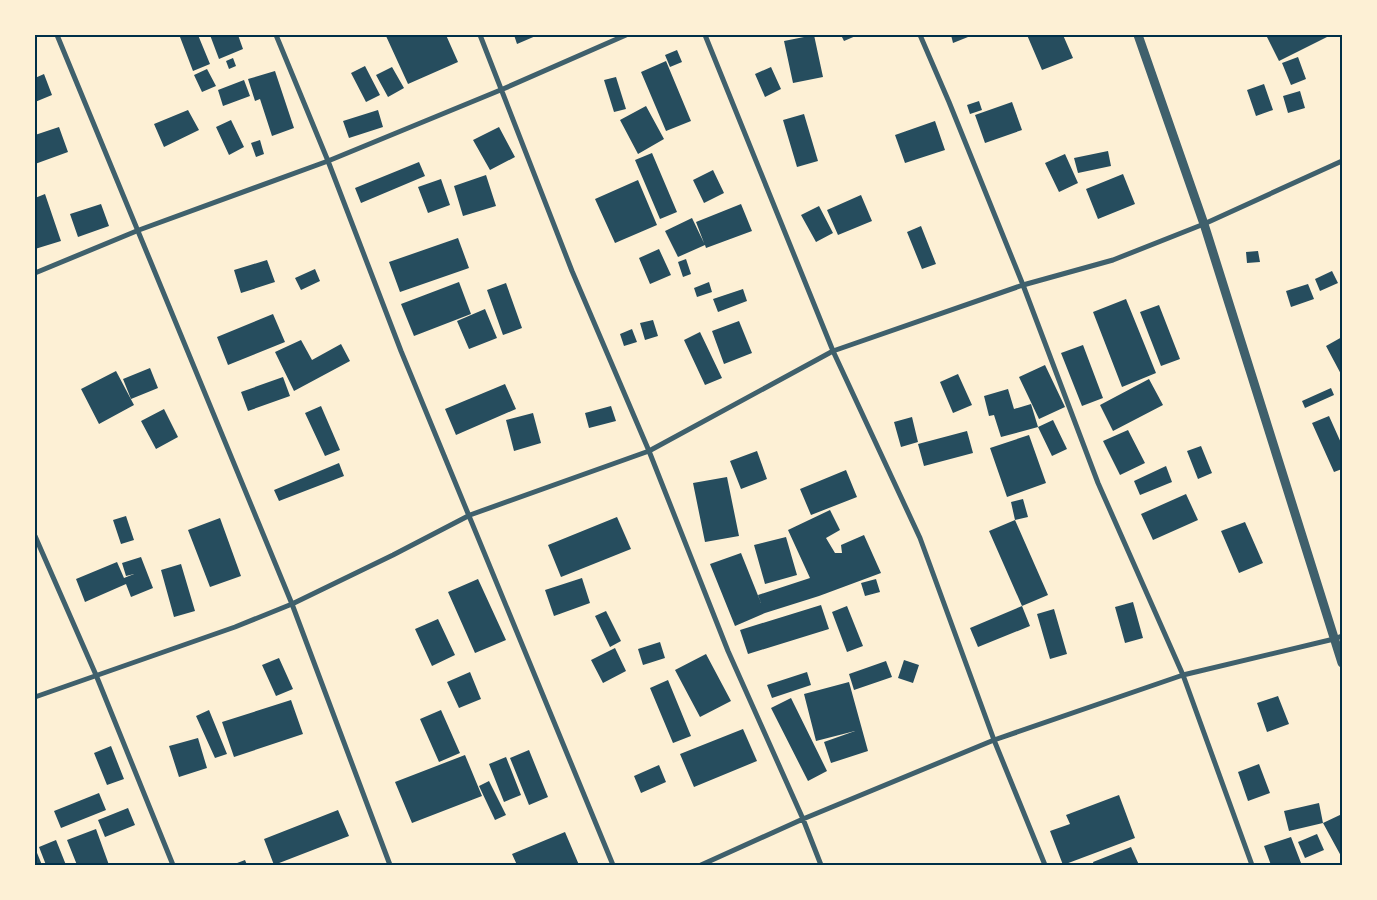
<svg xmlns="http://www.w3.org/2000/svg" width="1377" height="900" font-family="Helvetica,sans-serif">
<rect width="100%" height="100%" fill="#fdf0d5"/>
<path fill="#264d5e" d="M186 35H198L210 64 193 71 180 37Z
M210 35H238L243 49 219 59Z
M388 35H446L458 62 408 84 386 36Z
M514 35H538L517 44Z
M814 35 823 77 793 83 784 41Z
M841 35H858L844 41Z
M951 35H973L953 43Z
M1027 35H1063L1073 58 1042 70Z
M1266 35H1331L1279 61Z
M677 50 682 62 670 67 665 55Z
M1298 57 1306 79 1291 85 1282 63Z
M233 58 236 66 229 69 226 61Z
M666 61 691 121 666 131 641 72Z
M365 66 380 95 366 102 351 73Z
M392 67 404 88 388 97 376 75Z
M771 67 781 89 765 97 755 74Z
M207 69 216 86 202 92 194 75Z
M275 71 294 128 272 136 260 99 255 101 248 79Z
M44 74 52 95 35 102V78Z
M616 77 626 109 614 112 604 80Z
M244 80 250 96 223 106 218 90Z
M1264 84 1273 110 1256 116 1247 90Z
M1300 91 1305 108 1288 113 1283 96Z
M979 101 982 110 970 114 967 105Z
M1012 102 1022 130 985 143 975 115Z
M646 106 664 139 638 154 620 120Z
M188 110 199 130 164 147 154 124Z
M378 110 383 127 349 138 343 121Z
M804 114 818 161 797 167 783 120Z
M231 120 244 147 229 155 216 127Z
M935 121 945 150 905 163 895 135Z
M59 127 68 152 35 164V135Z
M499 127 515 157 490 170 473 140Z
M260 140 264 154 256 157 251 143Z
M1108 151 1111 166 1078 173 1074 158Z
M652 153 677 212 660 219 635 160Z
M1065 154 1078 183 1059 192 1045 163Z
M419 162 425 176 361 203 355 188Z
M713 170 724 193 704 203 693 180Z
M1123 174 1135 204 1098 219 1086 189Z
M486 175 496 206 463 216 454 186Z
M441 179 450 205 428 213 418 187Z
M638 180 657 225 615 243 595 199Z
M45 194 61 241 35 249V198Z
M861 195 872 221 838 235 827 210Z
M101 204 109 226 78 237 70 214Z
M741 204 752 231 706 248 705 245 678 257 665 231 692 218 704 243 696 222Z
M819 206 833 233 816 242 801 215Z
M921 226 936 264 922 269 907 232Z
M458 238 469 268 400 292 389 262Z
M659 249 671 275 650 284 639 258Z
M1258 251 1260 262 1247 263 1246 252Z
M686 259 691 274 683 277 678 262Z
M267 260 275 282 241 293 234 270Z
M315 269 320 281 301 290 295 278Z
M1332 271 1338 283 1320 291 1315 279Z
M459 282 471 314 414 336 401 304Z
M709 282 712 292 697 297 694 288Z
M506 283 522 328 503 335 487 290Z
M1308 284 1314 299 1291 307 1286 291Z
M743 289 747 301 718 312 713 299Z
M1126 299 1156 373 1122 387 1093 312Z
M1159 305 1180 359 1161 366 1140 312Z
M485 309 497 338 469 349 457 321Z
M273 314 285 342 228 365 217 337Z
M653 320 658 336 645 340 640 323Z
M739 321 752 353 724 364 712 331Z
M632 329 637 342 624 346 620 334Z
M700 332 722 378 705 385 684 340Z
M1342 337V376L1326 346Z
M301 340 312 360 341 344 350 361 294 391 275 352Z
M1083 345 1103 398 1082 406 1061 353Z
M1045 365 1065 407 1039 419 1019 377Z
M150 368 158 388 131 399 123 379Z
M116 371 134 405 99 424 81 389Z
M958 374 972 405 953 413 940 382Z
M283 377 290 396 248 411 241 392Z
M1149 379 1163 405 1113 431 1100 405Z
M505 384 516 409 456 435 445 409Z
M1331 388 1334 395 1305 408 1302 401Z
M1008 389 1014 409 1031 404 1038 427 1001 437 994 415 989 416 984 396Z
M321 406 340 450 325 456 305 413Z
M611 406 616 421 589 428 585 413Z
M164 409 178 437 156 449 141 421Z
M533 413 541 443 514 451 506 420Z
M1329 416 1342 445V469L1334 472 1312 423Z
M912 417 918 442 901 447 894 422Z
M1053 420 1067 449 1052 456 1038 427Z
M1128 430 1145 463 1120 475 1103 441Z
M967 431 973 453 924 466 918 444Z
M1029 435 1046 483 1007 497 990 448Z
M1201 446 1212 473 1198 479 1187 451Z
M757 451 767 479 741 489 730 461Z
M339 463 344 476 279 501 274 490Z
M1166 466 1172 482 1140 495 1134 481Z
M846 470 857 497 811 515 800 489Z
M727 477 739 536 705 542 693 483Z
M1186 494 1198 520 1153 540 1141 514Z
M1023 499 1028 517 1015 520 1048 595 1022 606 989 531 1015 520 1011 502Z
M830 510 840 530 826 538 835 553H842L841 545 864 535 881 573 819 596 765 613 735 626 710 564 741 553 761 603 758 595 810 578 788 530Z
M126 516 134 540 121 544 113 520Z
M617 517 631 549 561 577 548 545Z
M220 518 241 576 210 587 188 530Z
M1245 522 1263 563 1239 573 1221 531Z
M786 537 797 575 765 584 754 545Z
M141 557 153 588 131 597 126 584 85 602 76 579 117 562 124 578 134 574 126 576 122 563Z
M181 564 195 611 174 617 161 570Z
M582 578 590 603 554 616 545 590Z
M478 579 506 640 475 653 448 592Z
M876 579 880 592 865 596 861 583Z
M1133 602 1143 638 1125 643 1115 607Z
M821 605 829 629 748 654 740 630Z
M847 606 863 646 847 652 832 612Z
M1022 606 1030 626 978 647 970 628Z
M1054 609 1067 654 1050 659 1037 614Z
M606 611 621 641 610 647 595 616Z
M438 619 455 655 432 666 415 629Z
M660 642 665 658 643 665 638 649Z
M615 648 626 671 603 683 591 660Z
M706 654 731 701 700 717 675 670Z
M279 658 293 689 276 696 262 665Z
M904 660 919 665 913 683 898 678Z
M886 661 892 677 854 690 849 674Z
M470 672 481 699 459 708 447 682Z
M807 672 811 685 772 698 767 685Z
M668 680 691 736 673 743 650 688Z
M849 682 868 751 831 763 824 742 855 731 816 741 804 694Z
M1278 696 1289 724 1267 732 1257 703Z
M791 698 827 771 808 781 771 708Z
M291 700 303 734 234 757 222 722Z
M209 710 227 754 215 758 196 716Z
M441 710 460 753 439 762 420 719Z
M743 729 757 761 694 787 680 754Z
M198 738 207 768 179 777 169 746Z
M111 746 124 779 107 785 94 753Z
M529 750 548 797 529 805 510 758Z
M465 755 482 796 412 823 395 782Z
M506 757 521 795 504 802 489 764Z
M1259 764 1270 793 1248 801 1238 772Z
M659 765 666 782 641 793 634 776Z
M489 781 506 815 495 820 479 786Z
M99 793 106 810 61 828 54 811Z
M1119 795 1135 838 1063 865 1050 831 1070 824 1066 815Z
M1319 803 1323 823 1289 831 1284 811Z
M128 808 135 825 105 837 98 820Z
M338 810 349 836 274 865 264 839Z
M1342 814V855L1341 856 1323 823Z
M96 829 109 865H77L67 840Z
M565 832 579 865H517L512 854Z
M1317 834 1324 850 1305 858 1298 842Z
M1291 837 1301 863 1297 865H1271L1264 846Z
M56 840 66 865H46L39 847Z
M1131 847 1139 865H1094L1093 862Z
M35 848 42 865H35Z
M245 860 247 865H232Z"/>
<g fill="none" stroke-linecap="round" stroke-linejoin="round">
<path stroke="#3f606c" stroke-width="5" d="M57 35 292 604 390 865
M276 35 328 161 401 351 613 865
M480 35 572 271 649 451 728 651 803 819 821 865
M705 35 833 351 920 538 994 740 1045 865
M920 35 949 102 1023 285 1098 483 1183 675 1252 865
M35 273 139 230 328 161 503 89 626 35
M35 536 96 675 173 865
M35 697 235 627 292 604 393 555 470 515 649 451 833 351 1023 285 1113 260 1204 224 1342 161
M701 865 803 819 994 740 1183 675 1334 639 1342 636"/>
<path stroke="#3f606c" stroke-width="9" d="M1138 35 1204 224 1342 663"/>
</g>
<rect width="1377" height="900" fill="none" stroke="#fdf0d5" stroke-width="72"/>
<rect x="36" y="36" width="1305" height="828" fill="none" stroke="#003049" stroke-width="2"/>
</svg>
